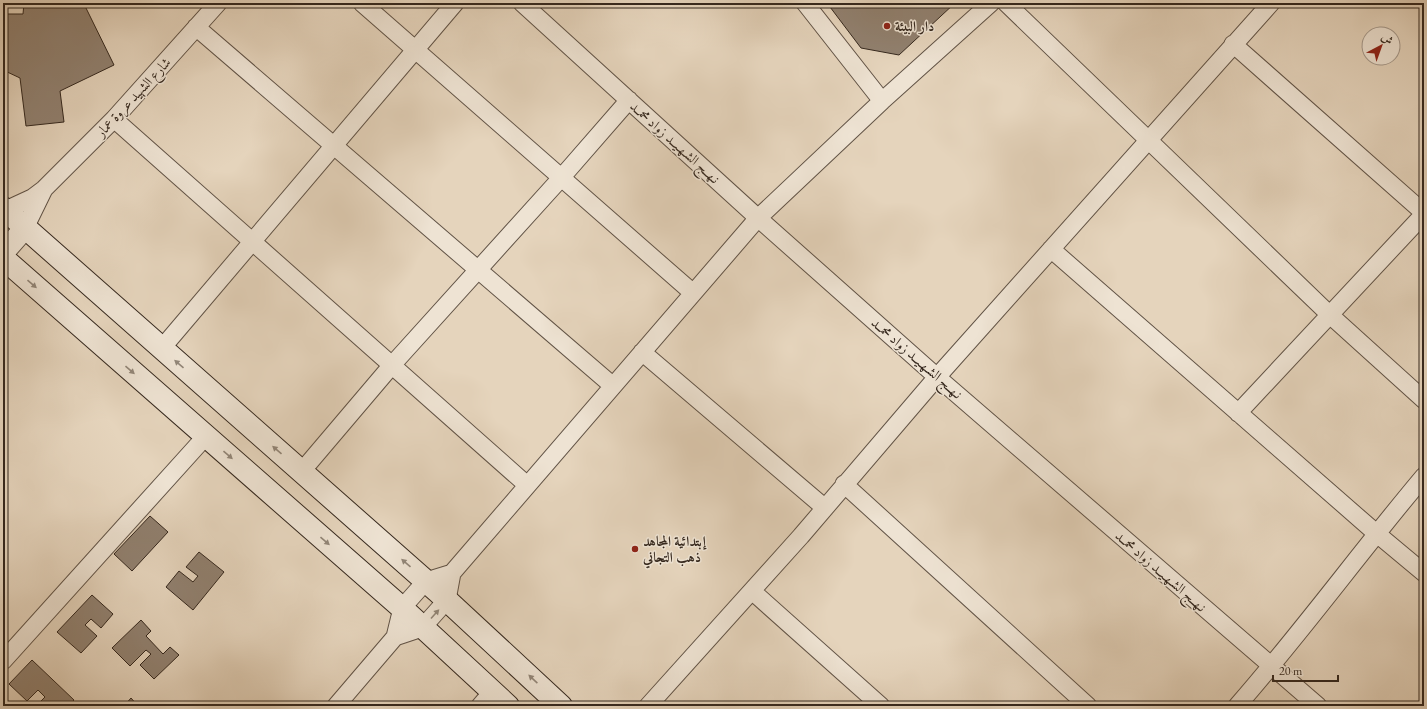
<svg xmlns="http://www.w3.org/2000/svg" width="1427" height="709" font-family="'EB Garamond',Amiri,serif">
<rect width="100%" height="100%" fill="#e5d4bc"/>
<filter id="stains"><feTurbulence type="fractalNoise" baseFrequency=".005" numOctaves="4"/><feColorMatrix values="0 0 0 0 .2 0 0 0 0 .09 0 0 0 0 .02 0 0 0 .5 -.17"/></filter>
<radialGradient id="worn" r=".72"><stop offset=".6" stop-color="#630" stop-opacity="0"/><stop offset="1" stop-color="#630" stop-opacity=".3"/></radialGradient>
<path fill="#918170" stroke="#35281e" d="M24 3H86L85 6 114 65 60 91 64 122 26 126 20 78 3 70V14H23Z
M827 3H955L899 55 861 48Z
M150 516 168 532 132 571 114 554Z
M199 552 224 572 193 610 166 587 179 571 193 582 198 576 186 567Z
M92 595 113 614 101 628 91 619 85 625 97 636 81 653 57 632Z
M141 620 151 631 146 636 163 654 170 647 179 655 154 679 140 665 151 654 146 650 130 666 112 648Z
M32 660 74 700 68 706H36L45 697 38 690 27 701 9 684Z
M131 698 138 706H124Z"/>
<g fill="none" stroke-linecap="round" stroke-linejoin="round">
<g stroke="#615346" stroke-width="19">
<path id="minor" d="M362 3 693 293
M522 3 758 218 937 377 1318 706
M805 3 882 101
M1006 3 1330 315 1424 400
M196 27 613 386
M1233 44 1424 213
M114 119 527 485
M6 210 32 198 44 189 114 119 218 3
M25 228 44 189
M1051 249 1376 533 1424 573
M162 348 455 3
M642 352 825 508
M1238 413 1424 214
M302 471 392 365 561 178 629 100
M844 484 1088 706
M752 591 881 706
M395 637 422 628 447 600 452 573 758 218 882 101 991 3
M3 661 206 436
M336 706 395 637 402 608 426 581 452 573
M480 706 492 692
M648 706 801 536 937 377 1271 3
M1237 706C1302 632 1360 552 1424 476"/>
</g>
<g stroke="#615346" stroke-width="23">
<path id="tertiary" d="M3 253 25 228"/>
</g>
<g stroke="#35281e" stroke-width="24">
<path id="secondary" d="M3 208 437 591 561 706
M3 258 402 608 508 706"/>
</g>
<use href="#minor" stroke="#eee3d3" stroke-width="17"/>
<use href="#tertiary" stroke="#eee3d3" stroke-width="21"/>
<use href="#secondary" stroke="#eee3d3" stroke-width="22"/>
</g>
<defs><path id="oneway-solid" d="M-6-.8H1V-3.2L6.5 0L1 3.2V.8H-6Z"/></defs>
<g fill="#928678">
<use href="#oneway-solid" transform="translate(32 284) rotate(41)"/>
<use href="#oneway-solid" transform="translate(179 364) rotate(-139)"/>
<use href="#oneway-solid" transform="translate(130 370) rotate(41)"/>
<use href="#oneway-solid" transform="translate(277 450) rotate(-139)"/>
<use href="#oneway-solid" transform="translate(228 455) rotate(41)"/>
<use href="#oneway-solid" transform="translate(325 541) rotate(41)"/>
<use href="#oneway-solid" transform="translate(406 563) rotate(-139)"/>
<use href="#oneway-solid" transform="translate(435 614) rotate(-48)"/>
<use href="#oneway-solid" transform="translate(533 679) rotate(-137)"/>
</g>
<g fill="#8f2418" stroke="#eee3d3" stroke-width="1.5">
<circle cx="887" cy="26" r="4"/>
<circle cx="635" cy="549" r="4"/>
</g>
<g text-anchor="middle" stroke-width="3" stroke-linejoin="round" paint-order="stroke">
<g font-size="14" font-weight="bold" fill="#35281e" stroke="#eee3d3" text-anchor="start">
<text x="895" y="31">دار البيئة</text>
<text x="643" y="546">إبتدائية المجاهد<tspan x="643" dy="16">ذهب التجاني</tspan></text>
</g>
<g font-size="14" fill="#35281e" stroke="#eee3d3">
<text transform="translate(133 97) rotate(-47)" y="5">شارع الشهيد عروة عمار</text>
<text transform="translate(675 142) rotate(42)" y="5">نـهــج الشـهـيــد زواد محمــد</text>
<text transform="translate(917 358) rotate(41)" y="5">نـهــج الشـهـيــد زواد محمــد</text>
<text transform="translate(1161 571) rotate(41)" y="5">نـهــج الشـهـيــد زواد محمــد</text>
</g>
</g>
<rect width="1427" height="709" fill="none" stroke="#e5d4bc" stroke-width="16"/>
<rect x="4" y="4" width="1419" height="701" fill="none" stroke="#35281e" stroke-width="2"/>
<rect x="8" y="8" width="1411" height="693" fill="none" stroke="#35281e"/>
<g transform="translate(1381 46) rotate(41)"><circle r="19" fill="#eee3d3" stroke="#a4988b"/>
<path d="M0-3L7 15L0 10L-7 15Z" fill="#8f2418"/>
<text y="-6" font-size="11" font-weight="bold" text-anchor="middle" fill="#35281e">ش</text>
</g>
<path d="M1273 675v6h65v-6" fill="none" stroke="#35281e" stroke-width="2"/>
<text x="1279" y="675" font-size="12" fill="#35281e" stroke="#eee3d3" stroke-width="3" paint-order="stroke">20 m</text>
<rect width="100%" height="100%" filter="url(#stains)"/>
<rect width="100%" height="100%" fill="url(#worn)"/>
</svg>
